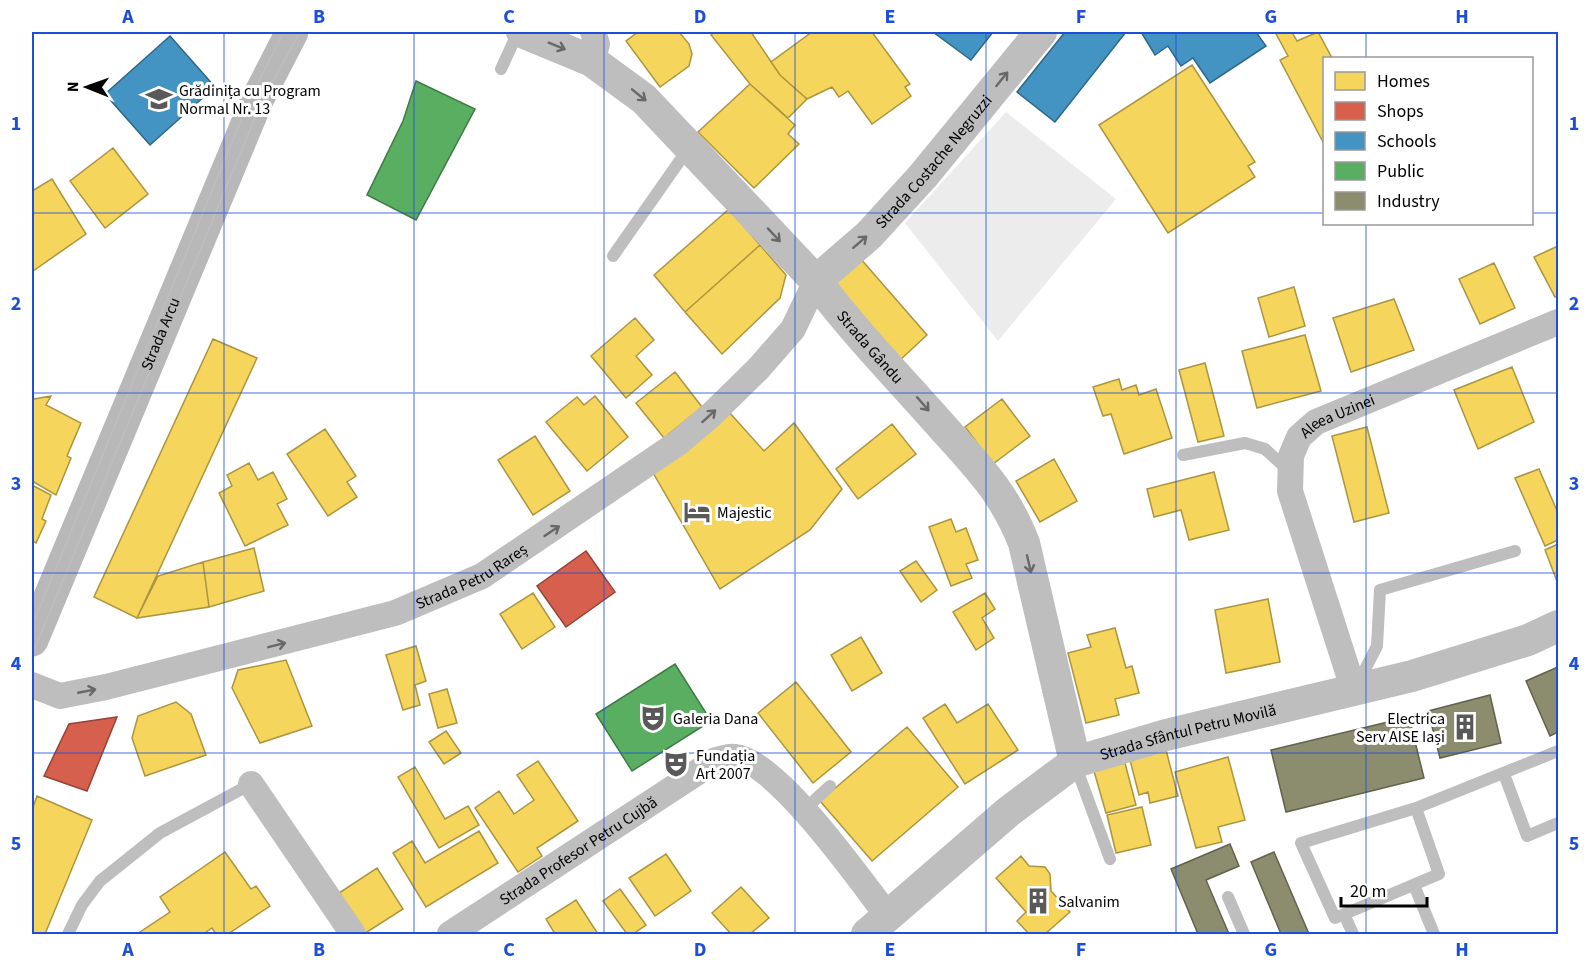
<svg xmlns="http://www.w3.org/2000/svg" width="1590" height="966" font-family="'Source Sans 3',sans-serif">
<rect width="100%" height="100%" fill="#fff"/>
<path fill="#ececec" d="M1006 112 1116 199 998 341 905 223Z"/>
<path fill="#f6d55c" stroke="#ac9540" stroke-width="1.5" d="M638 32H679L689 44 692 54 689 66 660 87 626 41Z
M715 32H751L780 75 807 99 788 118 750 84 711 35Z
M812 32H872L910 84 905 87 911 96 872 124 848 91 839 97 832 87 807 99 780 75 771 62Z
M1275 32H1292L1297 41 1318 32 1332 58H1324V144L1280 60 1288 56Z
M1192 65 1255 162 1248 166 1255 177 1168 233 1099 125Z
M750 84 795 125 788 134 799 144 754 188 698 132Z
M113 148 148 194 105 228 70 181Z
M52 179 86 234 33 271 32 191Z
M729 209 760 245 685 312 654 275Z
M760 245 786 275 780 298 722 354 685 312Z
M1558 246V296L1555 297 1534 257Z
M860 258 927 335 899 361 834 284Z
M1494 263 1515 308 1480 324 1459 279Z
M1294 287 1305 326 1269 337 1258 298Z
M1394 299 1414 350 1351 372 1333 318Z
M635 318 654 340 636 356 652 375 626 398 591 356Z
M1305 335 1321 391 1257 408 1242 351Z
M213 339 257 358 137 618 94 597Z
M1205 363 1224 436 1198 442 1179 370Z
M1512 367 1534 422 1478 449 1454 390Z
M675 372 702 407 664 438 636 403Z
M1119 379 1122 390 1136 385 1139 395 1156 389 1172 438 1124 454 1111 414 1103 416 1093 387Z
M51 396 46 405 81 423 67 456 71 458 56 495 32 481V403L34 399Z
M595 396 628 437 587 471 546 422 577 397 584 405Z
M1002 399 1030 436 993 464 965 427Z
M729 412 764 451 794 423 842 489 810 530 720 589 652 471Z
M892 424 916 454 858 499 836 469Z
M1367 427 1389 513 1354 522 1332 436Z
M325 429 356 476 347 482 357 497 328 516 287 454Z
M535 436 570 491 533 515 498 460Z
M1054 459 1077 501 1040 522 1016 481Z
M249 463 258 480 273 472 287 499 277 504 288 525 245 546 219 493 232 486 227 475Z
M1539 469 1558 513V540L1545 546 1515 478Z
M1214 472 1229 530 1189 540 1181 510 1154 517 1147 489Z
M32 485 51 495 42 519 46 521 36 543 32 541Z
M951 519 956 532 966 528 978 560 966 564 972 578 951 586 929 527Z
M1558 544V584L1545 550Z
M254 548 264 591 209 607 203 562Z
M916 561 937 590 921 602 900 571Z
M203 562 209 607 137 618 158 576Z
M533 593 555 627 522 649 500 614Z
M985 593 995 609 982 618 994 638 976 650 953 612Z
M1268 599 1280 662 1226 673 1215 610Z
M1115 628 1126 668 1132 666 1139 693 1115 699 1119 715 1086 723 1068 653 1091 647 1087 635Z
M861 637 882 673 852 691 831 655Z
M416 646 426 681 415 685 420 705 403 710 386 655Z
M286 660 312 726 260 743 232 688 238 670Z
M796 682 851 752 813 783 758 713Z
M447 689 457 723 438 728 429 694Z
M176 702 191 714 206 755 145 776 132 738 138 716Z
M945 704 957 723 988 704 1018 750 965 784 923 718Z
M907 727 958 787 872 861 820 801Z
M446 731 461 753 444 764 429 742Z
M1166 750 1178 796 1150 803 1148 792 1139 795 1130 760Z
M1228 757 1245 820 1218 827 1222 842 1196 848 1175 772Z
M538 761 578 821 537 848 542 856 518 872 475 808 499 791 514 814 534 800 517 775Z
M1125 763 1136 805 1106 813 1094 771Z
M415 767 445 819 468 806 479 825 439 848 398 777Z
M37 796 92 820 45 934H32V810Z
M1142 807 1151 845 1116 853 1107 815Z
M479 831 498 863 426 907 393 853 412 841 425 863Z
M225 852 251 889 256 886 270 906 228 934H216L212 928 203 934H137L170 912 160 897Z
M666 854 691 891 655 916 629 878Z
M1021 856 1029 866 1045 867 1050 874 1051 891 1070 912 1045 934H1029L1017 921 1026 912 996 878Z
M377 868 403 909 364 934 339 893Z
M741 887 769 918 750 934H731L712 913Z
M620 889 646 925 633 934H627L603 901Z
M576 900 598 934H555L546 919Z"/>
<path fill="#d6604d" stroke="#964336" stroke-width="1.5" d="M586 551 615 592 566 627 537 586Z
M117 717 87 791 44 776 69 724Z"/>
<path fill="#4393c3" stroke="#2f6788" stroke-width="1.5" d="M933 32H993L971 60Z
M1065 32H1126L1055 122 1017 92Z
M1141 32H1256L1266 46 1210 83 1193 58 1181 66 1168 46 1155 55Z
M170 36 215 87 150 145 105 94Z"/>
<path fill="#5aae61" stroke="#3f7a44" stroke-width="1.5" d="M416 81 475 109 416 220 367 195 403 121Z
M675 664 711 721 632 771 596 714Z"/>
<path fill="#8c8c6e" stroke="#62624d" stroke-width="1.5" d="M1558 667V732L1550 736 1526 681Z
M1490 695 1501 743 1440 758 1428 711Z
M1409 717 1424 778 1286 812 1271 750Z
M1230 844 1239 866 1206 880 1229 934H1198L1171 869Z
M1274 852 1309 934H1281L1251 862Z"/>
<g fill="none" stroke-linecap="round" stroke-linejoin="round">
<path stroke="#bebebe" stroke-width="12" d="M501 69 518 32
M613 256 688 149
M1183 455 1245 443 1265 449 1289 471
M1357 685 1377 646 1380 590 1515 551
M1075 764 1110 859
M1504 774 1527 836 1558 823
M806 808 830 786
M1416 808 1439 874 1335 918 1301 843Z
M1416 808 1558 751
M1414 885 1434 934
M1228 897 1244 934
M1344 914 1353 934
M68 934 82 905 100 881 160 833 251 784"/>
<g stroke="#bebebe" stroke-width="26">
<path d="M592 61 597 44 593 32"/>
<path id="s1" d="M32 685 60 696 106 687 395 613 482 576 678 443 711 415 758 369 793 329 816 281"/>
<path id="s2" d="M1354 691 1290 491 1291 456 1299 437 1316 422 1558 322"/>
<path d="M251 784 353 934"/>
<path id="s3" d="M450 934 716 760C722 759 729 756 735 757 776 760 861 881 887 915"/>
</g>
<g stroke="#bebebe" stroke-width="32">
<path id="s4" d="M522 32 592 61 644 99 816 281C856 334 902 381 946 431 980 469 1005 494 1024 543L1075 762"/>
<path id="s5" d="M816 281 869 235 923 176 1041 32"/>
<path id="s6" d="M867 934 1008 812 1075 762 1166 735 1412 676 1528 640 1558 626"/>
</g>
<path stroke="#b8b8b8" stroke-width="33" id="s7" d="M32 640 257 100 292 32"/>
<path stroke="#bebebe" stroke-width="1.5" d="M32 626 252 94 284 32
M32 655 262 101 300 32"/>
</g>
<defs><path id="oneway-shaft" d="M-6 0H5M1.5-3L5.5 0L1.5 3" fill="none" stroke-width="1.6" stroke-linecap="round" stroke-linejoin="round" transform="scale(1.5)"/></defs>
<g stroke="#686868">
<use href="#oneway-shaft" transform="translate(557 46) rotate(22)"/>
<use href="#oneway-shaft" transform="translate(1002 79) rotate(-51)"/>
<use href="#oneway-shaft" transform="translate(639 95) rotate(39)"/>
<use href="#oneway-shaft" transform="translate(774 235) rotate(47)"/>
<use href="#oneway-shaft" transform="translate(860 242) rotate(-41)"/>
<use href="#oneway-shaft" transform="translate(923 404) rotate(49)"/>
<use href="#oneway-shaft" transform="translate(709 416) rotate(-42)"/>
<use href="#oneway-shaft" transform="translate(552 531) rotate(-34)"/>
<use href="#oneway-shaft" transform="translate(1029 564) rotate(77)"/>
<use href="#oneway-shaft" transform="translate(277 645) rotate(-14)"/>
<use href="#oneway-shaft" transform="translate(87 691) rotate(-11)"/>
</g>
<path fill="none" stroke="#1d4ed8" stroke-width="1.5" stroke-opacity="0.55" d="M224 32V934M414 32V934M604 32V934M795 32V934M986 32V934M1176 32V934M1366 32V58M32 213H1324M1532 213H1558M1366 224V934M32 393H1558M32 573H1558M32 753H1558"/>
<defs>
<g id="school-bare" transform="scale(2.07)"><path d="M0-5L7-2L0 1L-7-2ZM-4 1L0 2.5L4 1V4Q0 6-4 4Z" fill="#595959" stroke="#fff" stroke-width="2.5" paint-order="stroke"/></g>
<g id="hotel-bare" transform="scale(2.07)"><path d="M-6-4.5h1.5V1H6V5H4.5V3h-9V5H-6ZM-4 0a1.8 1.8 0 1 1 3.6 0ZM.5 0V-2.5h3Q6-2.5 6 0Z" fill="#595959" stroke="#fff" stroke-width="2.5" paint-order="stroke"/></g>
<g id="theatre-bare" transform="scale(2.07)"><path d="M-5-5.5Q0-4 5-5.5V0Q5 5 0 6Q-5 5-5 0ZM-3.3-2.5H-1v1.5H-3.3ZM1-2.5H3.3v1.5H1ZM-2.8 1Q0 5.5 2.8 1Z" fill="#595959" stroke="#fff" stroke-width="2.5" paint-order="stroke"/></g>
<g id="building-bare" transform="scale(2.07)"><path d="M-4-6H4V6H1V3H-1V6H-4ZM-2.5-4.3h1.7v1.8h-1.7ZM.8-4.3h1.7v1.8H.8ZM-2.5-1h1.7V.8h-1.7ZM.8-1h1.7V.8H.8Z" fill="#595959" stroke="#fff" stroke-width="2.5" paint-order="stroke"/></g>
</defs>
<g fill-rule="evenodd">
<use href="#school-bare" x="159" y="99"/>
<use href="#hotel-bare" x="697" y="512"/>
<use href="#theatre-bare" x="653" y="718"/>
<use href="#building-bare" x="1465" y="727"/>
<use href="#theatre-bare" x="676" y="764"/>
<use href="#building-bare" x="1038" y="901"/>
</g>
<g text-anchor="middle" stroke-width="6" stroke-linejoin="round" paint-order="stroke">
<g font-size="16" fill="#000" stroke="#fff" text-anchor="start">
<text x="179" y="96">Grădinița cu Program<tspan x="179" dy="18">Normal Nr. 13</tspan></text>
<text x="717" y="518">Majestic</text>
<text x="673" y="724">Galeria Dana</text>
<text x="1445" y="724" text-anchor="end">Electrica<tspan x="1445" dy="18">Serv AISE Iași</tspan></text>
<text x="696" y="761">Fundația<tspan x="696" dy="18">Art 2007</tspan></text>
<text x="1058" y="907">Salvanim</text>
</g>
<g font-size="16" fill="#000" stroke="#fff">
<text dy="6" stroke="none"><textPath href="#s5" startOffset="168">Strada Costache Negruzzi</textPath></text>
<text dy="6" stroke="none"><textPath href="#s7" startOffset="332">Strada Arcu</textPath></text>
<text dy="6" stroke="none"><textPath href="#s4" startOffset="476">Strada Gându</textPath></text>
<text dy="6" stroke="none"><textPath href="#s2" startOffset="310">Aleea Uzinei</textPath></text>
<text dy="6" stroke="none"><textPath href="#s1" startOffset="460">Strada Petru Rareș</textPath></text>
<text dy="6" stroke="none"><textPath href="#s6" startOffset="387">Strada Sfântul Petru Movilă</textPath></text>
<text dy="6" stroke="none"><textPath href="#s3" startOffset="153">Strada Profesor Petru Cujbă</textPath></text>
</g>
</g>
<rect width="1590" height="966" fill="none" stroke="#ffffff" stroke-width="66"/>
<rect x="1323" y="57" width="210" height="168" fill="#ffffff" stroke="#999999" stroke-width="1.5"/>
<rect x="1335" y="72" width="30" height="18" fill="#f6d55c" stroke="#999999" stroke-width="1.5"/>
<text x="1377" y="87" font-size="18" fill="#000000">Homes</text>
<rect x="1335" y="102" width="30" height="18" fill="#d6604d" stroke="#999999" stroke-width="1.5"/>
<text x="1377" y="117" font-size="18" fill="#000000">Shops</text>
<rect x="1335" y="132" width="30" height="18" fill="#4393c3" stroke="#999999" stroke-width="1.5"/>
<text x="1377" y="147" font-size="18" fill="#000000">Schools</text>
<rect x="1335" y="162" width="30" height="18" fill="#5aae61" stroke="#999999" stroke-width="1.5"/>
<text x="1377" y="177" font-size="18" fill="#000000">Public</text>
<rect x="1335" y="192" width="30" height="18" fill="#8c8c6e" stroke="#999999" stroke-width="1.5"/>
<text x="1377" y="207" font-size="18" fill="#000000">Industry</text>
<g transform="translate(87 87) rotate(271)" stroke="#ffffff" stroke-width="4.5" paint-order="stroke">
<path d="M0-4.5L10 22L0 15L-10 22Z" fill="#000000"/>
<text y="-9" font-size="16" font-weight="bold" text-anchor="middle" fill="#000000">N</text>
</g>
<path d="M1341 897v9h86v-9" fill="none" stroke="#000000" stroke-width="3"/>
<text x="1350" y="897" font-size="18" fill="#000000" stroke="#ffffff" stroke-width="4.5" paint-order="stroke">20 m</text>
<rect x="33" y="33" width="1524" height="900" fill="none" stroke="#1d4ed8" stroke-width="2"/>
<g font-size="20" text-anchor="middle" font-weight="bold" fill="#1d4ed8">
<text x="128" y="23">A</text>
<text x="319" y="23">B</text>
<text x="509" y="23">C</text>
<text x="700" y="23">D</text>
<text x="890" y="23">E</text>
<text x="1081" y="23">F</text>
<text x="1271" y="23">G</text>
<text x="1462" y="23">H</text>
<text x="16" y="130">1</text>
<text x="1574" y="130">1</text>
<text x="16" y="310">2</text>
<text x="1574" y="310">2</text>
<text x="16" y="490">3</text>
<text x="1574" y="490">3</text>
<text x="16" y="670">4</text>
<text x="1574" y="670">4</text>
<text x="16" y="850">5</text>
<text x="1574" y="850">5</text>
<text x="128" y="956">A</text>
<text x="319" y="956">B</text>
<text x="509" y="956">C</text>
<text x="700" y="956">D</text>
<text x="890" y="956">E</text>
<text x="1081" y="956">F</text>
<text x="1271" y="956">G</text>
<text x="1462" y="956">H</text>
</g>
</svg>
